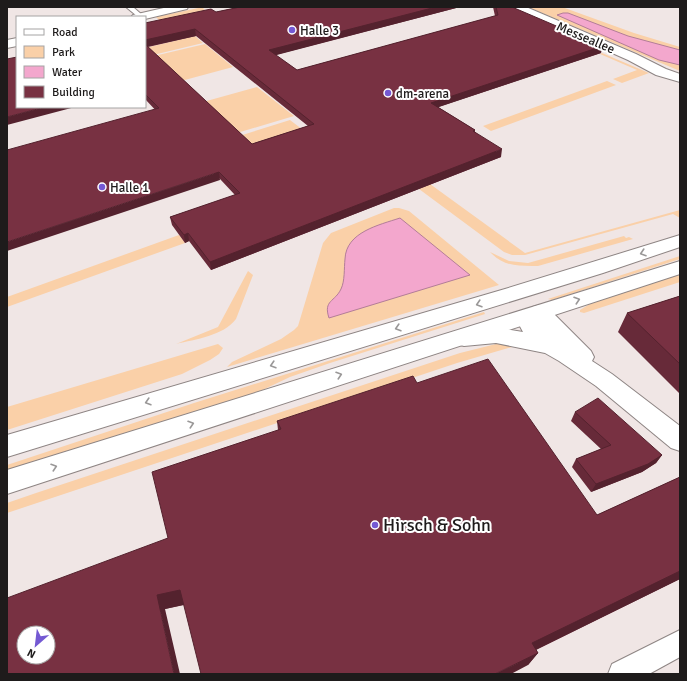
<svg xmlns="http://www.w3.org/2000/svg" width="687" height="681" font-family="Signika,sans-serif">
<rect width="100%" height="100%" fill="#f0e6e5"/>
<path fill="#fad0a8" d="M203 7H207L203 8 206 11 160 21 156 17Z
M528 7H562L634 33 680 47V71Z
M195 36 203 43 153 55 145 48Z
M205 44 233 67 181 81 154 56Z
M602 53 649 73 622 83 613 79 637 70 600 54Z
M607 81 616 85 491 131 483 126Z
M257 87 294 116 237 133 203 102Z
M290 120 307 133 253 150 239 136Z
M430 184 525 253 680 210V218L673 214 525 255H512L504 252 419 189Z
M394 208H399L409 211 499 285 227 367 232 362 281 339 294 330 298 326 323 243 331 233Z
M179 235 185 243 7 307V297Z
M624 236 626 238 629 237 633 239 538 266C519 266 504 267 490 252L509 261 528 263Z
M680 256V259L552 300 548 299Z
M248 271 253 275 236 319C223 336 196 339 176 344L218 327Z
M680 274V282L584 313 580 312V310L593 302Z
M484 312 485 314 330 363 290 377 254 394 7 472V465L194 403Z
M500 343 515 344 512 347 457 363 7 513V503L36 493 460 353Z
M218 344 223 348 219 354 210 360 182 374 7 430V407Z"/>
<path fill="#f3a7cd" stroke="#b37d98" d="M563 13H568L628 36 680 50V65L659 60 557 15Z
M400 218 470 275 329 318C323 300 335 302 341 289 345 281 344 268 345 259 346 232 379 225 400 218Z"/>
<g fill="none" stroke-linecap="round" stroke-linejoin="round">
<g stroke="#8e8584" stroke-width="2">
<path id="pedestrian" d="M126 7H133L141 14 137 16Z"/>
</g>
<g stroke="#8e8584" stroke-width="2">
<path id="minor" d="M680 630V657L649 674H608L612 664Z"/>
</g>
<g stroke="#8e8584" stroke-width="2">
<path id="tertiary" d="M168 7H188L187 9 145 19V17H131L133 15Z
M512 7H526L636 54 666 69 680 74V82L656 75 628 60 513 9Z
M17 38V46L7 48V40Z
M540 305 547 307 591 351 594 357 592 361 612 374 680 426V451L671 448 596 386 559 361 545 353 496 343 464 346 456 344 453 338 456 332C479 325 500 328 523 332L515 317 518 312 526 310 530 311 533 307Z"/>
</g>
<g stroke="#8e8584" stroke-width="2">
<path id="primary" d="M680 235V247L603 273 7 457V435L505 289Z
M680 261V274L7 494V470Z"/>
</g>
<use href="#pedestrian" fill="#fff" fill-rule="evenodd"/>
<use href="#minor" fill="#fff" fill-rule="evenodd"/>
<use href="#tertiary" fill="#fff" fill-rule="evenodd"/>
<use href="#primary" fill="#fff" fill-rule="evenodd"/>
</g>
<path fill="#672a39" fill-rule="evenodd" d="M240 7H460L275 55 297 70 495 16 493 7H512L601 53 438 107 475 130V132L501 157 211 270 189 241 185 243 172 225 170 217 235 195 145 99V23L216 12ZM196 36 308 126 252 144 148 47Z
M680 296V394L618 332 627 313Z
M417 383 597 515 680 477V579L536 650 538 653 528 665 184 605 165 609 7 674 168 538 278 430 277 421Z
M575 412 662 455 656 463 642 472 591 492 572 467 576 459 601 449 571 421Z"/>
<path fill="#54222e" d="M436 7H460L269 57V50Z
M195 29 196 36 145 47V40Z
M603 46 601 53 430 110 431 103Z
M45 107H75L7 125V117Z
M502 149 501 157 211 270 210 262Z
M219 172 220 180 7 251V242Z
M188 233 189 241 185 243 184 235Z
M662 455 656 463 642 472 591 492 596 484Z
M680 571V579L523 656 532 643Z
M180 590 187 604 165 609 180 674H174L157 595Z
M538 653 528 665 511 674H495Z"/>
<path fill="#783142" stroke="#54222e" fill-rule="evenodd" d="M240 7H436L269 50 297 70 498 15 496 7H512L603 46 431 103 475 130 473 131 502 149 210 262 188 233 184 235 170 217 240 193 219 172 7 242V150L159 108 145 94V44L252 144 314 124 195 29 145 40V23L211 9 216 12Z
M17 57V107H45L7 117V59Z
M680 296V364L627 313Z
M488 359 597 515 680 477V571L532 643 538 653 495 674H201L180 590 157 595 174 674H7V598L168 538 152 472 281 429 277 421 413 376 417 383ZM24 633H48V657H24Z
M598 398 662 455 648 464 596 484 576 459 611 445 575 412Z"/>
<defs><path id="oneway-chevron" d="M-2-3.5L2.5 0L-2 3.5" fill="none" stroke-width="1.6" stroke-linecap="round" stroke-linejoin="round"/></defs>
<g stroke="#9a9898">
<use href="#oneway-chevron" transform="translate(643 253) rotate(162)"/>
<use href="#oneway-chevron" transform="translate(577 300) rotate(-18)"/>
<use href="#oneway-chevron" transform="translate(479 304) rotate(163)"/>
<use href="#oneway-chevron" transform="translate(398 328) rotate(163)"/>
<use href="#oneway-chevron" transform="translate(273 365) rotate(163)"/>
<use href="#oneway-chevron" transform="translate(339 375) rotate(-18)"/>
<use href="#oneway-chevron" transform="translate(148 402) rotate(163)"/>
<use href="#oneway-chevron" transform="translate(191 424) rotate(-18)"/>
<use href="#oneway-chevron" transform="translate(54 467) rotate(-18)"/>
</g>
<g fill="#7459d3" stroke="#fff" stroke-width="1.5">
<circle cx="292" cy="30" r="4"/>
<circle cx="388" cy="93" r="4"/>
<circle cx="102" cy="187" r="4"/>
<circle cx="375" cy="525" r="4"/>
</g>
<g text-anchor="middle" stroke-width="4" stroke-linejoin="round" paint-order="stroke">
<g font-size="13" fill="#1e1b1b" stroke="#fff" text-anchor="start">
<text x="300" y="35">Halle 3</text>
<text x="396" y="98">dm-arena</text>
<text x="110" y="192">Halle 1</text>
</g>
<g font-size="13" fill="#1e1b1b" stroke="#fff">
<text transform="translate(586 37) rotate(23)" y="5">Messeallee</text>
</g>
<g font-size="18" fill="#1e1b1b" stroke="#fff" text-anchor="start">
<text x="383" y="531">Hirsch &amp; Sohn</text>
</g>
</g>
<rect width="687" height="681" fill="none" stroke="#1e1b1b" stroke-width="16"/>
<rect x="16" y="16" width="130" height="92" fill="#ffffff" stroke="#a5a4a4"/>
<rect x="24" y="29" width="20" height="6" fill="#ffffff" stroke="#a5a4a4"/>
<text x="52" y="36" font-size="12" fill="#1e1b1b">Road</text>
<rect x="24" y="46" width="20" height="12" fill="#fad0a8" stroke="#a5a4a4"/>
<text x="52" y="56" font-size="12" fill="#1e1b1b">Park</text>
<rect x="24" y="66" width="20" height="12" fill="#f3a7cd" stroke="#a5a4a4"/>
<text x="52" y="76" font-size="12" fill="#1e1b1b">Water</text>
<rect x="24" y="86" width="20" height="12" fill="#783142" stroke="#a5a4a4"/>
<text x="52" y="96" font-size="12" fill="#1e1b1b">Building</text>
<g transform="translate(36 645) rotate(208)"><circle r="19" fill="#ffffff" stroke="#a5a4a4"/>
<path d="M0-3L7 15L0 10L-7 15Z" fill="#7459d3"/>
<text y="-6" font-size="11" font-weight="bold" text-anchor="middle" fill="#1e1b1b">N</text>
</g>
</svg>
